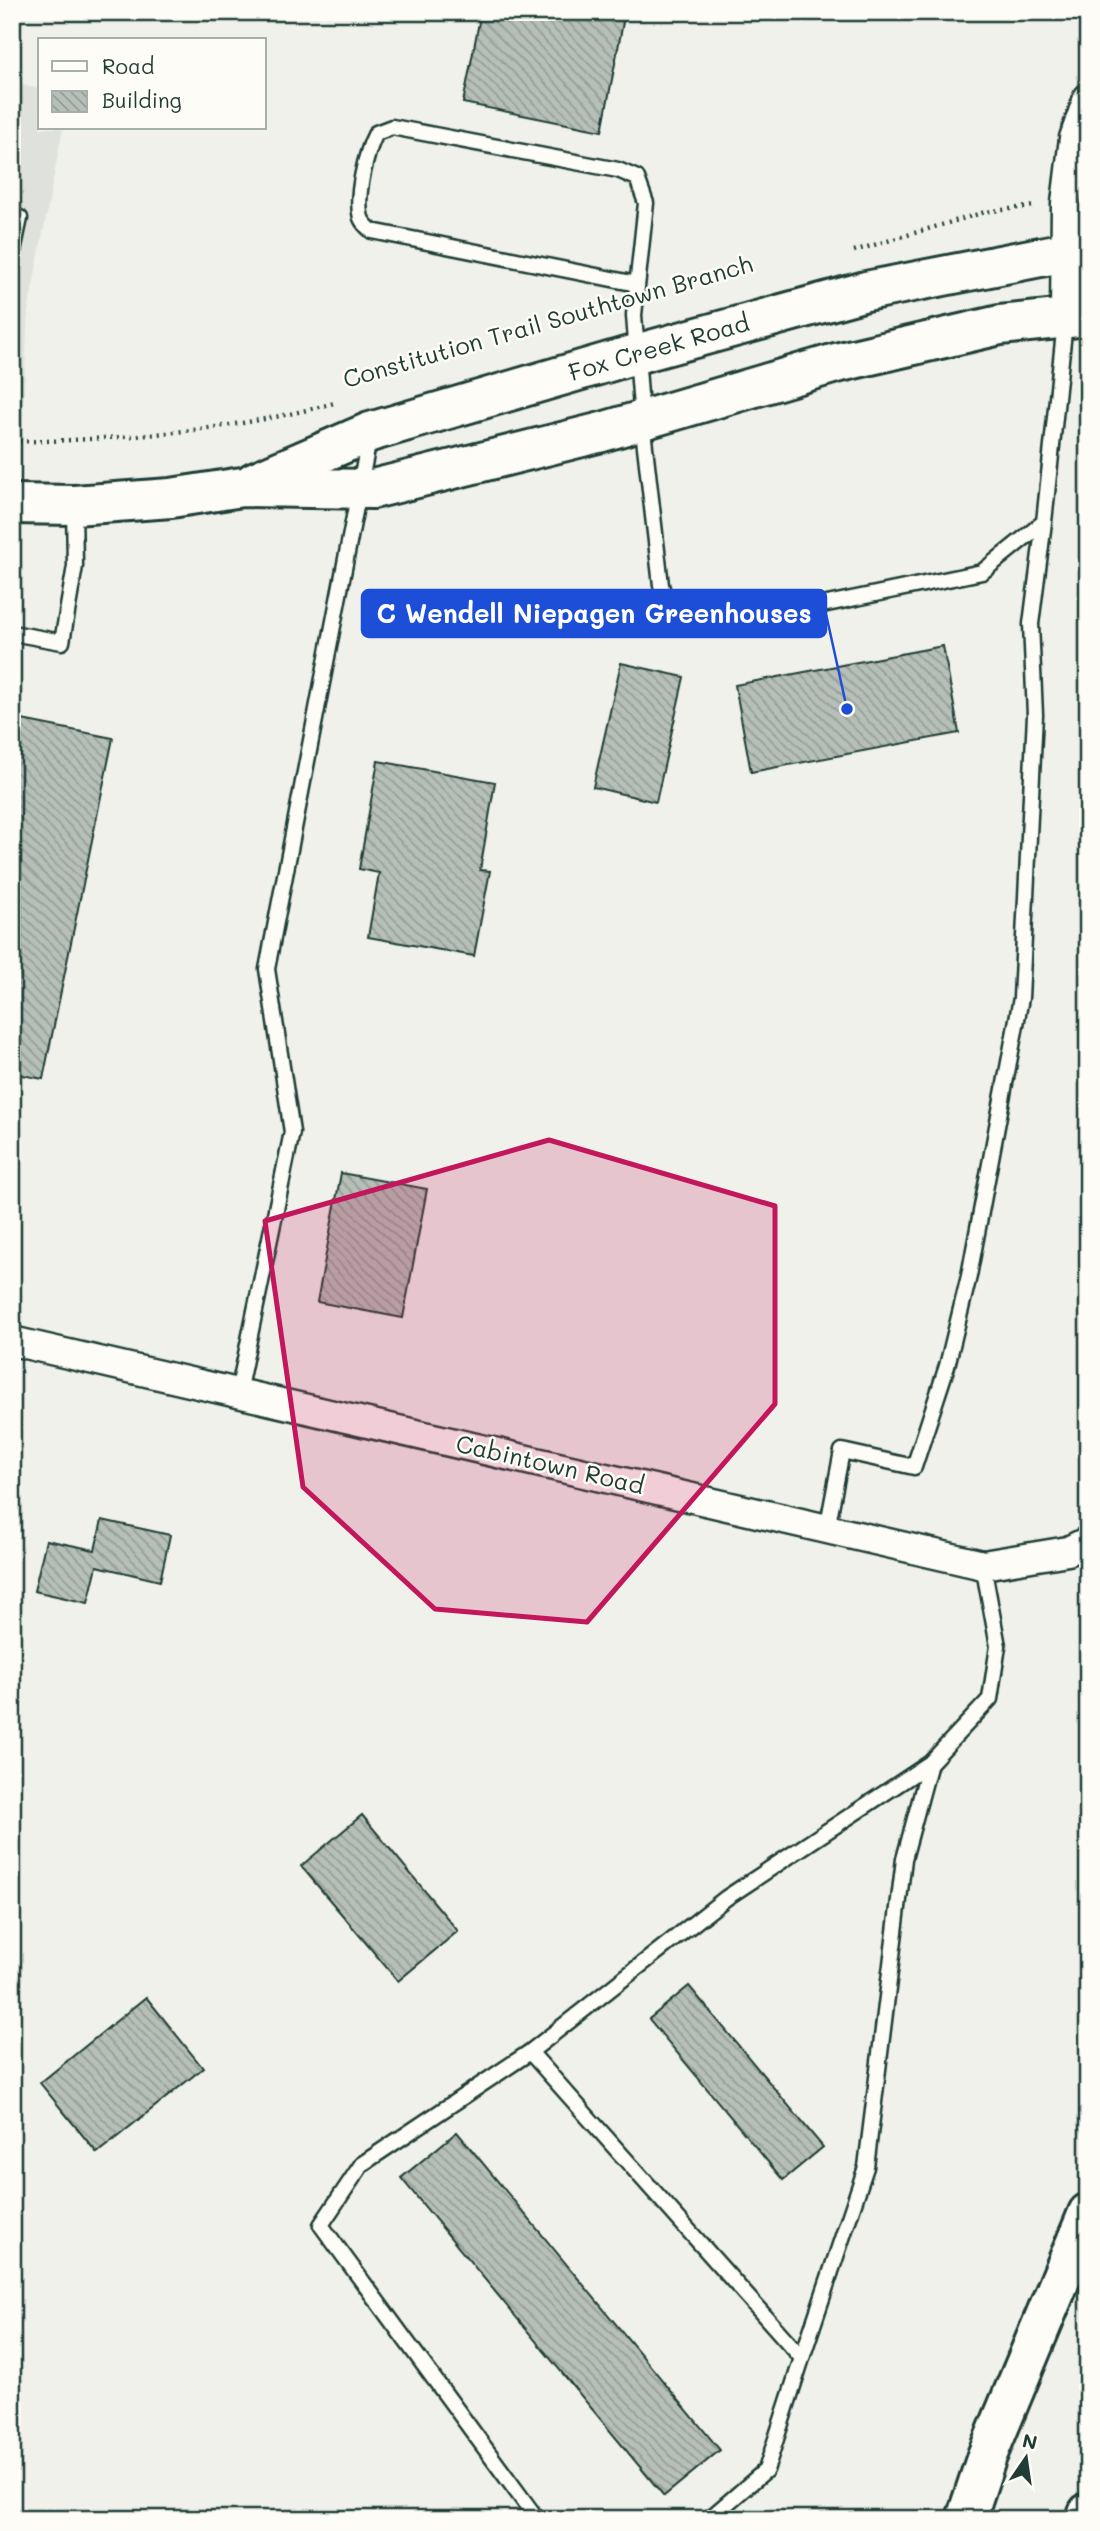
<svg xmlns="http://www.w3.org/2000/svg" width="1100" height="2531" font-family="Mali,sans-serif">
<defs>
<pattern id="building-back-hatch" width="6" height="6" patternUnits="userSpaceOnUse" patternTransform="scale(1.75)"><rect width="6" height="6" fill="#b6bfb8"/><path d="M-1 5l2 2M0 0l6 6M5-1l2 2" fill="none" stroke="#939c96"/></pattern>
</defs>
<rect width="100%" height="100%" fill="#f0f1eb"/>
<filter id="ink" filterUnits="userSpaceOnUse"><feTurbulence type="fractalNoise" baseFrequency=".0143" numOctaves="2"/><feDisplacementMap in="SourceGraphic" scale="14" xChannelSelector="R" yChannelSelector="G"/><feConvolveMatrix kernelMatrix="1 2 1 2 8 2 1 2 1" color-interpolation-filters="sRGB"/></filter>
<g filter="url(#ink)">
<path fill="#dfe2dc" d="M12 83 40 89V128H63L28 312 22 432H12Z"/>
<path fill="url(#building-back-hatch)" stroke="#1f3d34" stroke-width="2" d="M481 12H625L602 131 463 103Z
M943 646 959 733 751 772 735 685Z
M621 663 684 677 656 802 593 787Z
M12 718 113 738 43 1079 12 1073Z
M378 761 495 782 480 870 490 871 474 956 368 937 379 873 359 869Z
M341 1173 427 1189 403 1318 317 1302Z
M102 1520 170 1535 160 1581 97 1566 88 1603 34 1591 46 1540 95 1550Z
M362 1815 458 1931 398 1981 301 1866Z
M689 1986 823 2147 783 2180 649 2019Z
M146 1997 203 2068 97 2153 40 2083Z
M457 2132 720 2450 664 2496 401 2178Z"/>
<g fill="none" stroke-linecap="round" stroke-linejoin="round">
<g stroke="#1f3d34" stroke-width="19">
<path id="lane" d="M12 216 20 218 12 256
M637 284 372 231C367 227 363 223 361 218 355 197 366 152 376 133L392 127 618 170 637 178 646 203 634 315 642 421 661 585 672 621 711 628 982 572 1044 522 1065 322
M12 633 62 642 75 566 74 507
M238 1393 292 1132 267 969 369 439
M827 1529 842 1451 914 1467 947 1366 969 1276 1021 998 1035 715 1031 624 1044 522
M530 2052 802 2358 866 2167 904 1859 930 1763
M537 2519 321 2225 362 2164 530 2052 726 1898 930 1763 990 1699 998 1646 983 1565
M709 2519 766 2470 802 2358"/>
</g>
<g stroke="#1f3d34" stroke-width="33">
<path id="street" d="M1065 317 1066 203 1074 138 1088 98
M12 1341 983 1565 1068 1551 1088 1541"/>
</g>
<g stroke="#1f3d34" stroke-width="44">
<path id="secondary" d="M254 482 370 432 636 354 866 291 1066 252 1088 251
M12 504 74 505 171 498 242 487 373 489 602 432 836 363 1000 325 1088 316"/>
</g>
<g stroke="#1f3d34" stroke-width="44">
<path id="highway" d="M966 2519 987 2456 1088 2213
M1086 2519 1088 2513"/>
</g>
<path stroke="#1f3d34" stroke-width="4.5" stroke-dasharray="2 5" stroke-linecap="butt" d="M854 251 985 212 1035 206
M12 441C50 442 87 439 124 437 195 431 266 422 334 403"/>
<use href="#lane" stroke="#fdfcf7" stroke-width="14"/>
<use href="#street" stroke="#fdfcf7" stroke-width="28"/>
<use href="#secondary" stroke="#fdfcf7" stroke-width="38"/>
<use href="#highway" stroke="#fdfcf7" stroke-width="38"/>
</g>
</g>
<path fill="#c2185b" fill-opacity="0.2" stroke="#c2185b" stroke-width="5" stroke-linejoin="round" d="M549 1140 775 1206V1404L587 1622 435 1609 303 1487 265 1221Z"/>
<g text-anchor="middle" stroke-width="5" stroke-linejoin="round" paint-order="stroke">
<g font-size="24" fill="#1f3d34" stroke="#fdfcf7">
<text transform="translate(548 322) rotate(-16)" y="8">Constitution Trail Southtown Branch</text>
<text transform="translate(659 348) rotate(-16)" y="8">Fox Creek Road</text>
<text transform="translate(550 1465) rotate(13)" y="8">Cabintown Road</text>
</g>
</g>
<path fill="none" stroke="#1d4ed8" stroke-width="2.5" d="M847 709L826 614"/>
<circle fill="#1d4ed8" stroke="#fdfcf7" stroke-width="2.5" cx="847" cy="709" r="7"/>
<rect fill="#1d4ed8" stroke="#1d4ed8" stroke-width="2.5" x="362" y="590" width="464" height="47" rx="7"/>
<g font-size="26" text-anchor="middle" font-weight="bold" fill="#fff">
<text x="594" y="623">C Wendell Niepagen Greenhouses</text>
</g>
<rect width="1100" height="2531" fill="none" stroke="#fdfcf7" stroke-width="42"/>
<rect x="21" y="21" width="1058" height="2489" fill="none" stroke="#1f3d34" stroke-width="2.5" filter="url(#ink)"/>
<rect x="38" y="38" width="228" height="91" fill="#fdfcf7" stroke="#a4b0a9" stroke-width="2"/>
<rect x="52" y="61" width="35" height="10" fill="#fdfcf7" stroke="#a4b0a9" stroke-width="2"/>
<text x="102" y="74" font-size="21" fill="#1f3d34">Road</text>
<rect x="52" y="91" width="35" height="21" fill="url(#building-back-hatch)" stroke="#a4b0a9" stroke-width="2"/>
<text x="102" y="108" font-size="21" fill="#1f3d34">Building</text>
<g transform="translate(1026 2458) rotate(13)" stroke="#fdfcf7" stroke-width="5" paint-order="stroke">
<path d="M0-5L12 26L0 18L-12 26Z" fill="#1f3d34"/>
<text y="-10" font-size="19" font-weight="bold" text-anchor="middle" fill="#1f3d34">N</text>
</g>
</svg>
